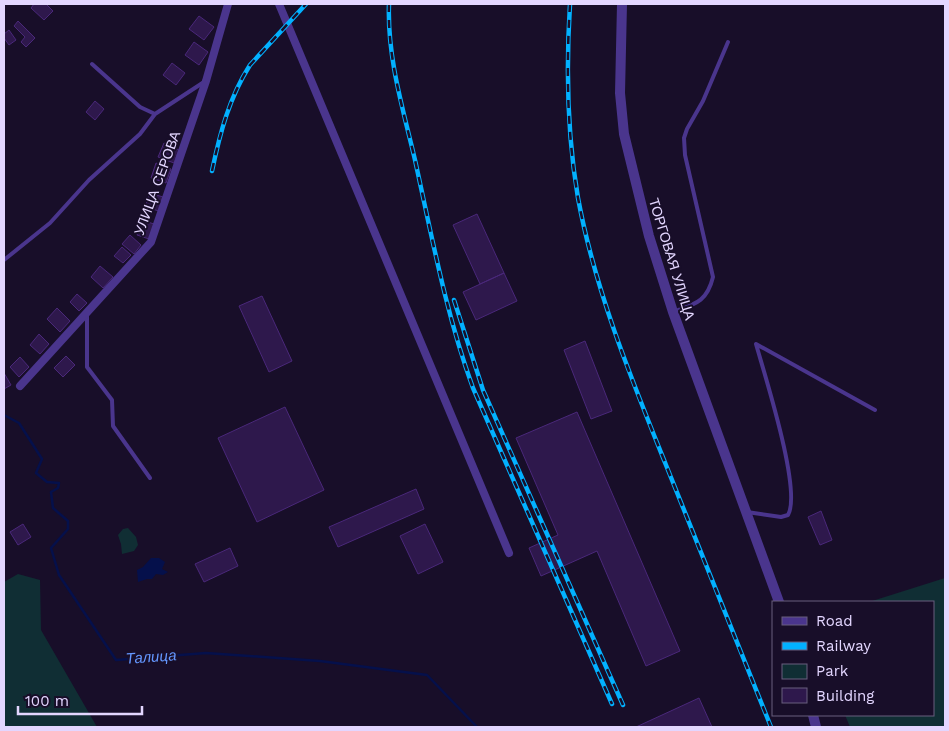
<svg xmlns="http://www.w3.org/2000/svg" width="949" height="731" font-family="'Work Sans',sans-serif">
<rect width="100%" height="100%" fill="#180e29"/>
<path fill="#102e34" d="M128 528 136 537 138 545 134 551 122 554 121 544 118 535 123 529Z
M18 574 40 580 41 630 97 727H4V582Z
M945 578V727H850L845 715H933V602H869Z"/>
<path fill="#05104b" d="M151 558H159L165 562 162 569 168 572 163 575 156 574 152 579H147L138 582 137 570 143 567Z"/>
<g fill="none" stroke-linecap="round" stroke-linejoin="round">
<path stroke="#05104b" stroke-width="2.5" d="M4 415 19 423 42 459 36 473 47 482 59 483 58 488 51 492 53 508 68 521V529L51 548 59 575 116 660 206 653 320 661 427 675 477 727"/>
</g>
<path fill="#2e184c" stroke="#4a287a" d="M34 4H46L53 11 44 20 31 8Z
M199 16 214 27 204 40 189 29Z
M18 21 35 38 26 47 21 42 25 37 14 26Z
M9 30 16 40 9 45 4 38V34Z
M194 42 208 52 199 65 185 55Z
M172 63 185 73 176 85 163 75Z
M95 101 104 109 95 120 86 112Z
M164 143 179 150 174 163 158 157Z
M156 163 171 169 166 183 151 178Z
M150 193 163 197 159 211 145 207Z
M477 214 504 273 480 284 453 225Z
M142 220 154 224 149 239 137 235Z
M130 235 141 245 134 254 122 244Z
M122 247 131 255 123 263 114 256Z
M100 266 113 277 103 288 91 277Z
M504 273 517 301 476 320 463 292Z
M77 294 87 303 79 311 70 302Z
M262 296 292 361 269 372 239 306Z
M57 308 70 321 60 332 47 319Z
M39 334 49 344 40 354 30 345Z
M585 341 612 411 591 419 564 350Z
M66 356 75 365 63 377 54 368Z
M20 357 29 367 19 377 10 367Z
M4 373 11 385 4 389Z
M285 407 324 490 257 522 218 438Z
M577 412 680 651 646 666 597 551 541 576 529 548 558 535 516 438Z
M416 489 424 509 338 547 329 527Z
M821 511 832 540 820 545 808 517Z
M23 524 31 537 18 545 10 532Z
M425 524 443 562 418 574 400 536Z
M230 548 238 566 204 582 195 564Z
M699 698 712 727H636Z"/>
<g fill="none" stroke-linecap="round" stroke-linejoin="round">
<path stroke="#4a358d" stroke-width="4" d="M92 64 140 107 155 114 204 82
M4 260 50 223 89 180 140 134 155 114
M673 312C695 304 707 302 713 277L685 155 684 138 687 129 703 101 728 42
M87 314V367L112 400 113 426 150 478
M747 512 781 517 788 515C802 491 765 376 756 344L875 410"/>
<path stroke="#4a358d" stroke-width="8" d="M279 4 509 553
M20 386 151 242 206 81 228 4"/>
<path stroke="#4a358d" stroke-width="10" d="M622 4 620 93 624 134 649 236 673 312 779 602
M813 715 816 727"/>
<g stroke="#02b1ff" stroke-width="4.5">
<path id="rail" d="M389 4C387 57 403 109 415 160 432 237 446 314 473 388L612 704
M570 4C566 68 567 134 578 198 595 290 631 378 666 465 701 553 736 640 771 727
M212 171C220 133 229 98 250 65L306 4
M454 300 483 390 623 705"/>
</g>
<use href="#rail" stroke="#180e29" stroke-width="2.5" stroke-dasharray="8" stroke-linecap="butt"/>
</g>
<g text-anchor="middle" stroke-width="4" stroke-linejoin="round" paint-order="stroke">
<g font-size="14" fill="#e3d6ff" stroke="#180e29">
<text transform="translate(157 183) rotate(-70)" y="5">УЛИЦА СЕРОВА</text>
<text transform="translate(672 259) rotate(73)" y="5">ТОРГОВАЯ УЛИЦА</text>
</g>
<g font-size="15" font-style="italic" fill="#6497ff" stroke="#180e29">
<text transform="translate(151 657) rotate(-4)" y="5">Талица</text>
</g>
</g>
<rect width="949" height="731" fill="none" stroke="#e3d6ff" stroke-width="10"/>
<rect x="772" y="601" width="162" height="115" fill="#180e29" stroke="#695e7f"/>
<rect x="782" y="617" width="25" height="8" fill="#4a358d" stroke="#695e7f"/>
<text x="816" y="626" font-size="15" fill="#e3d6ff">Road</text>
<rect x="782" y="642" width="25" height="8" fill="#02b1ff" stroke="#695e7f"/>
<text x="816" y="651" font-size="15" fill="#e3d6ff">Railway</text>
<rect x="782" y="664" width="25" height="15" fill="#102e34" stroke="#695e7f"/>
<text x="816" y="676" font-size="15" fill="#e3d6ff">Park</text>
<rect x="782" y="688" width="25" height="15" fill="#2e184c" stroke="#695e7f"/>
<text x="816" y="701" font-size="15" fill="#e3d6ff">Building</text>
<path d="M18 706v8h124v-8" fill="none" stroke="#e3d6ff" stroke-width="2.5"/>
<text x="25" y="706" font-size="15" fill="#e3d6ff" stroke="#180e29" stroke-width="4" paint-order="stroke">100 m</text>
</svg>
